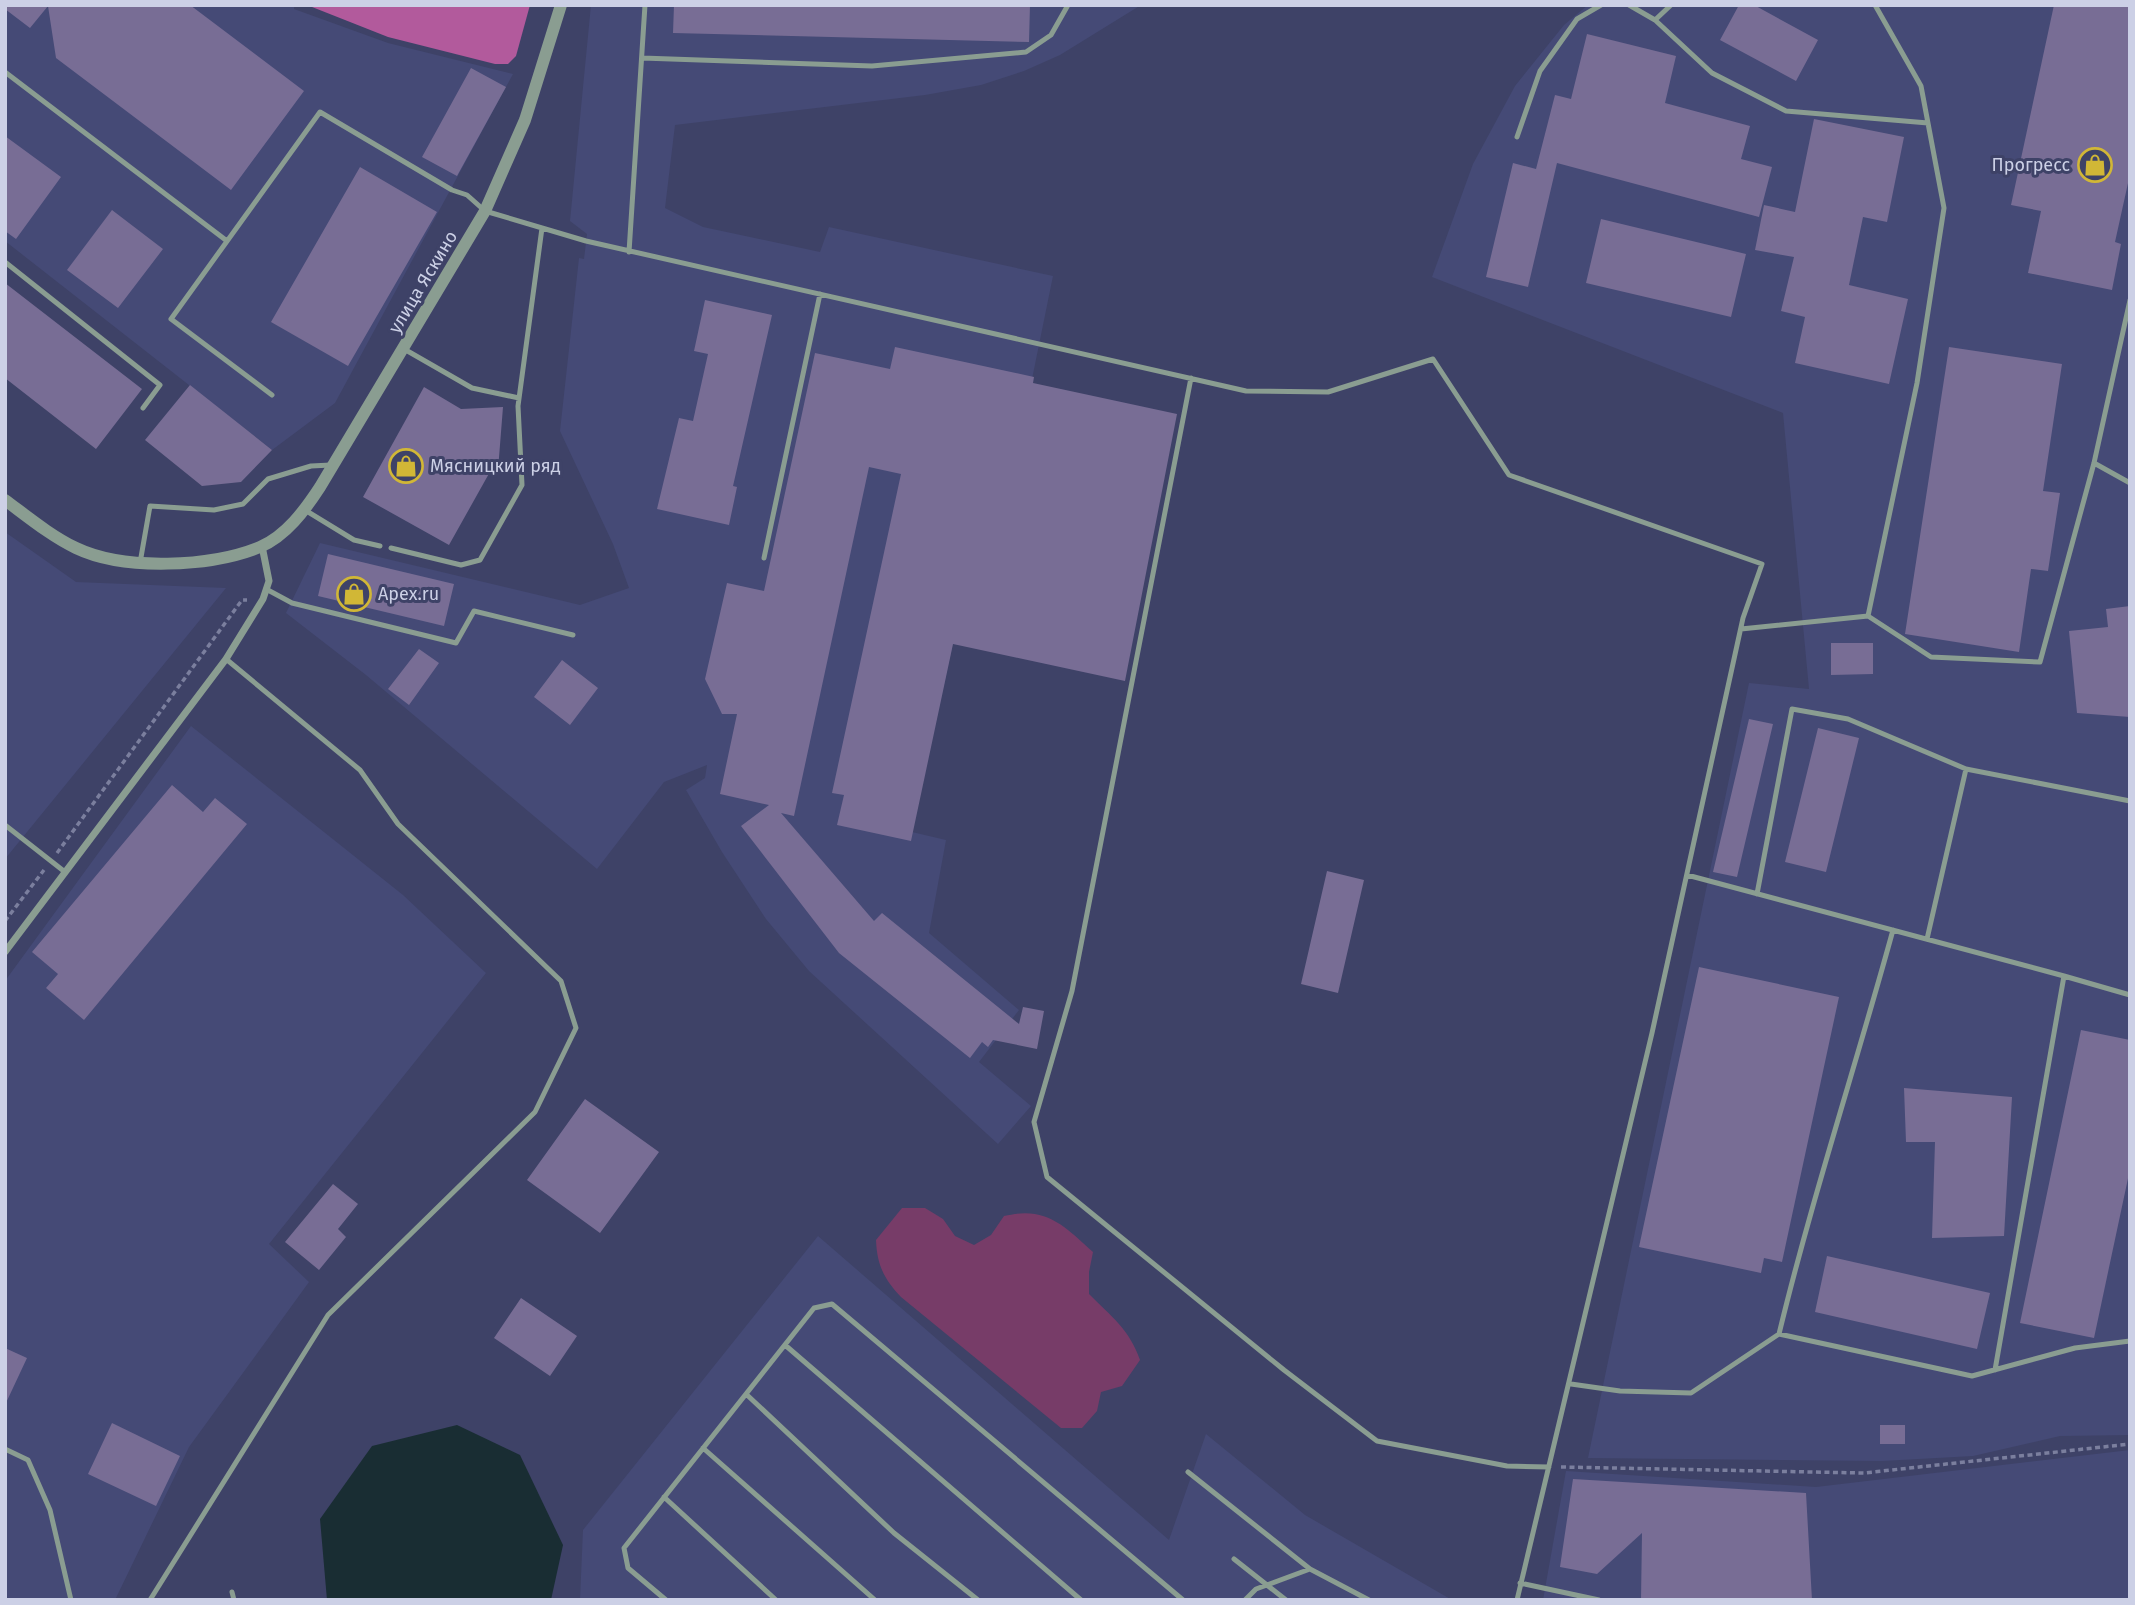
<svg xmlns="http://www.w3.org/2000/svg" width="2135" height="1605" font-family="'Fira Sans',sans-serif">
<rect width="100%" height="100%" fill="#3e4267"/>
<path fill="#454a76" d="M5 5H294V9L388 43 513 74 335 403 272 450 5 241Z
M591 5H1141L1060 55 1024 71 981 85 925 95 675 125 665 208 703 227 820 252 829 227 1053 276 1010 487 988 482 912 832 946 840 929 933 1019 1010 979 1062 1031 1106 998 1144 809 971 766 919 722 852 686 790 705 778 707 765 664 782 597 869 366 675 286 613 320 543 580 605 629 588 613 544 560 431 579 258 584 259 587 234 570 221Z
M1588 5H2130V1435L2060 1436 1973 1456 1882 1461 1588 1458 1749 683 1809 689 1783 413 1432 277 1473 164 1515 86 1564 25Z
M5 532 76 582 226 588 5 859Z
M191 726 403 895 486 973 269 1244 309 1282 189 1447 115 1600H5V981Z
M818 1236 1169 1540 1206 1434 1305 1515 1452 1600H580L583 1530Z
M2130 1450V1600H1543L1566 1471 1816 1487Z"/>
<path fill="#773c68" d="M902 1208H925L943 1219 955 1236 974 1245 991 1235 1004 1216C1046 1206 1063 1225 1093 1252L1089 1272V1294C1111 1316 1130 1330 1140 1360L1122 1386 1101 1392 1097 1411 1082 1428H1061L901 1297C884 1279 877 1265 876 1240Z"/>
<path fill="#b25a9c" d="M307 5H530L516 56 508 64H495L388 37Z"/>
<path fill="#192d33" d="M457 1425 520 1455 563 1545 551 1600H327L320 1519 372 1446Z"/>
<path fill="#786d95" d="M5 5H190L304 91 231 190 56 58 48 6 30 28 5 9Z
M674 5H1030L1029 42 673 33Z
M1739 5H1754L1818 40 1796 81 1720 40Z
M2054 5H2130V174L2115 242 2121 244 2112 290 2028 273 2041 211 2011 205Z
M1587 34 1676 56 1665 103 1750 126 1741 159 1772 167 1759 217 1557 163 1528 287 1486 277 1513 163 1536 169 1555 95 1571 99Z
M471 68 506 87 457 176 422 157Z
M1814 119 1904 137 1887 222 1863 217 1849 285 1908 299 1889 384 1795 363 1805 317 1781 311 1794 257 1755 250 1764 205 1795 212Z
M5 136 61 177 16 239 5 231Z
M360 167 437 212 348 366 271 322Z
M112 210 163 249 118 308 67 270Z
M1601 219 1746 254 1731 317 1586 283Z
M5 283 142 389 96 449 5 378Z
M705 300 772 315 733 486 737 487 729 525 657 509 679 418 693 421 708 354 694 351Z
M895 347 1034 377 1033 383 1177 414 1125 681 953 644 911 841 837 825 844 795 832 793 901 474 869 467 794 816 781 813 874 921 882 913 1019 1024 1023 1007 1044 1011 1037 1049 993 1040 988 1047 982 1042 970 1058 839 953 741 826 769 805 720 794 737 714H722L705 679 727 583 764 591 815 353 890 369Z
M1949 347 2062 364 2043 491 2060 493 2048 571 2031 569 2019 652 1905 634Z
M190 385 272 450 241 482 202 486 145 440Z
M424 387 461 409 503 407 498 470H491L449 545 363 497Z
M328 554 454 584 444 626 318 596Z
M2130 606V717L2077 713 2069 631 2108 627 2106 609Z
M1831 643H1873V674L1831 675Z
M419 649 439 663 409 705 388 689Z
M562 660 598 688 570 725 534 697Z
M1749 719 1773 724 1737 877 1713 872Z
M1818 728 1859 738 1826 872 1785 862Z
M172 785 203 812 215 798 247 824 84 1020 46 988 58 974 32 952Z
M1327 871 1364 880 1338 993 1301 984Z
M1699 967 1839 997 1782 1262 1764 1258 1761 1273 1639 1247Z
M2081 1030 2130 1040V1169L2094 1338 2020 1323Z
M1904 1088 2012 1097 2004 1236 1932 1238 1935 1142H1906Z
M585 1099 659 1152 600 1233 527 1180Z
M333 1184 358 1204 338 1229 346 1237 319 1270 285 1242Z
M1827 1256 1990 1293 1977 1349 1815 1312Z
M521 1298 577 1336 550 1376 494 1338Z
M5 1348 27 1358 5 1405Z
M112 1423 180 1456 156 1506 88 1474Z
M1880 1425H1905V1444H1880Z
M1573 1479 1806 1493 1812 1600H1641L1642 1533 1597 1574 1560 1567Z"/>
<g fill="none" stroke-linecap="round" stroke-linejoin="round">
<path stroke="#7b7f9e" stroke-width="3.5" stroke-dasharray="5 3.5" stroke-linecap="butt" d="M57 853 242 600H247
M5 921 44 870
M1561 1467 1864 1473 2130 1444"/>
<path stroke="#8a9d91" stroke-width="5" d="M1629 5 1655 20 1671 5
M1655 20 1712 73 1786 111 1928 123
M642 58 872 66 1026 52 1051 35 1068 5
M5 72 227 241
M1517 137 1540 71 1577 19 1601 5
M629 252 645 5
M5 262 160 385 143 408
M404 349 472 388 519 398
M1191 378 1072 991 1034 1122 1047 1177 1284 1370 1377 1441 1507 1466 1549 1467
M272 395 171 319 320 112 452 190 467 195 485 211 586 241 1246 391 1328 392 1433 359 1509 475 1762 564 1743 618 1652 1033 1517 1600
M2094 463 2130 483
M305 510 354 540 380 546
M391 548 461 565 480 560 522 485 518 406 542 228
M764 558 820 294
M140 563 150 506 214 510 243 504 268 479 311 466 331 465
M266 589 292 603 456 643 474 611 573 635
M1868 616 1931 657 2040 662 2094 463 2130 300
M1741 629 1868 616 1917 383 1944 208 1921 86 1875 5
M5 825 65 872
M1687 875 2064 976
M1757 894 1792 709 1848 719 1966 769
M1927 939 1966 769 2130 801
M1779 1334C1812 1198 1856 1065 1893 930
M785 1345 1081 1600
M1995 1370 2064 976 2130 995
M1571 1384 1620 1391 1691 1393 1779 1334 1972 1376 2075 1348 2130 1341
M746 1394 894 1533 978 1600
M703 1448 875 1600
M5 1449 28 1460 50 1510 71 1600
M1188 1472 1310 1569
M664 1497 776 1600
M1234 1559 1286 1600
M1520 1583 1599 1600
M232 1592 234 1600
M150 1600 328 1315 535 1112 576 1028 561 981 398 824 360 770 226 659
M666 1600 628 1568 624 1548 814 1308 832 1304 1183 1600
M1245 1600 1256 1589 1310 1569 1369 1600"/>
<path stroke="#8a9d91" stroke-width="7" d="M5 952 226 659 263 599 269 581 262 546"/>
<path stroke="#8a9d91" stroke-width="12" d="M5 500C28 517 51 536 76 548 124 571 211 567 260 547 286 536 305 510 320 487L485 211 525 120 561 5"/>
</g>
<defs>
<g id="shop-ring" transform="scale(1.75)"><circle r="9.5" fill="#3e4267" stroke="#d1b736" stroke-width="1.5"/><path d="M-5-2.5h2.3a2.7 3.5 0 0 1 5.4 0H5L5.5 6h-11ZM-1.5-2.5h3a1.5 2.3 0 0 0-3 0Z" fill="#d1b736"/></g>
</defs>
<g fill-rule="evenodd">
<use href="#shop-ring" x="2095" y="165"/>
<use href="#shop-ring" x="406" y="466"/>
<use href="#shop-ring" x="354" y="594"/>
</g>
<g text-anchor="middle" stroke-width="6" stroke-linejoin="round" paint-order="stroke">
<g font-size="18" fill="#ccd0e6" stroke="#3e4267" text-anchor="start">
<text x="2070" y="171" text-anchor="end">Прогресс</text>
<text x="430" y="472">Мясницкий ряд</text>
<text x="378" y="600">Apex.ru</text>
</g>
<g font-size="18" fill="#ccd0e6" stroke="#3e4267">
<text transform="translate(423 282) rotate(-59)" y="6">улица Яскино</text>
</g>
</g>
<rect width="2135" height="1605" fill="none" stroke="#ccd0e6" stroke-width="14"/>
</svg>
